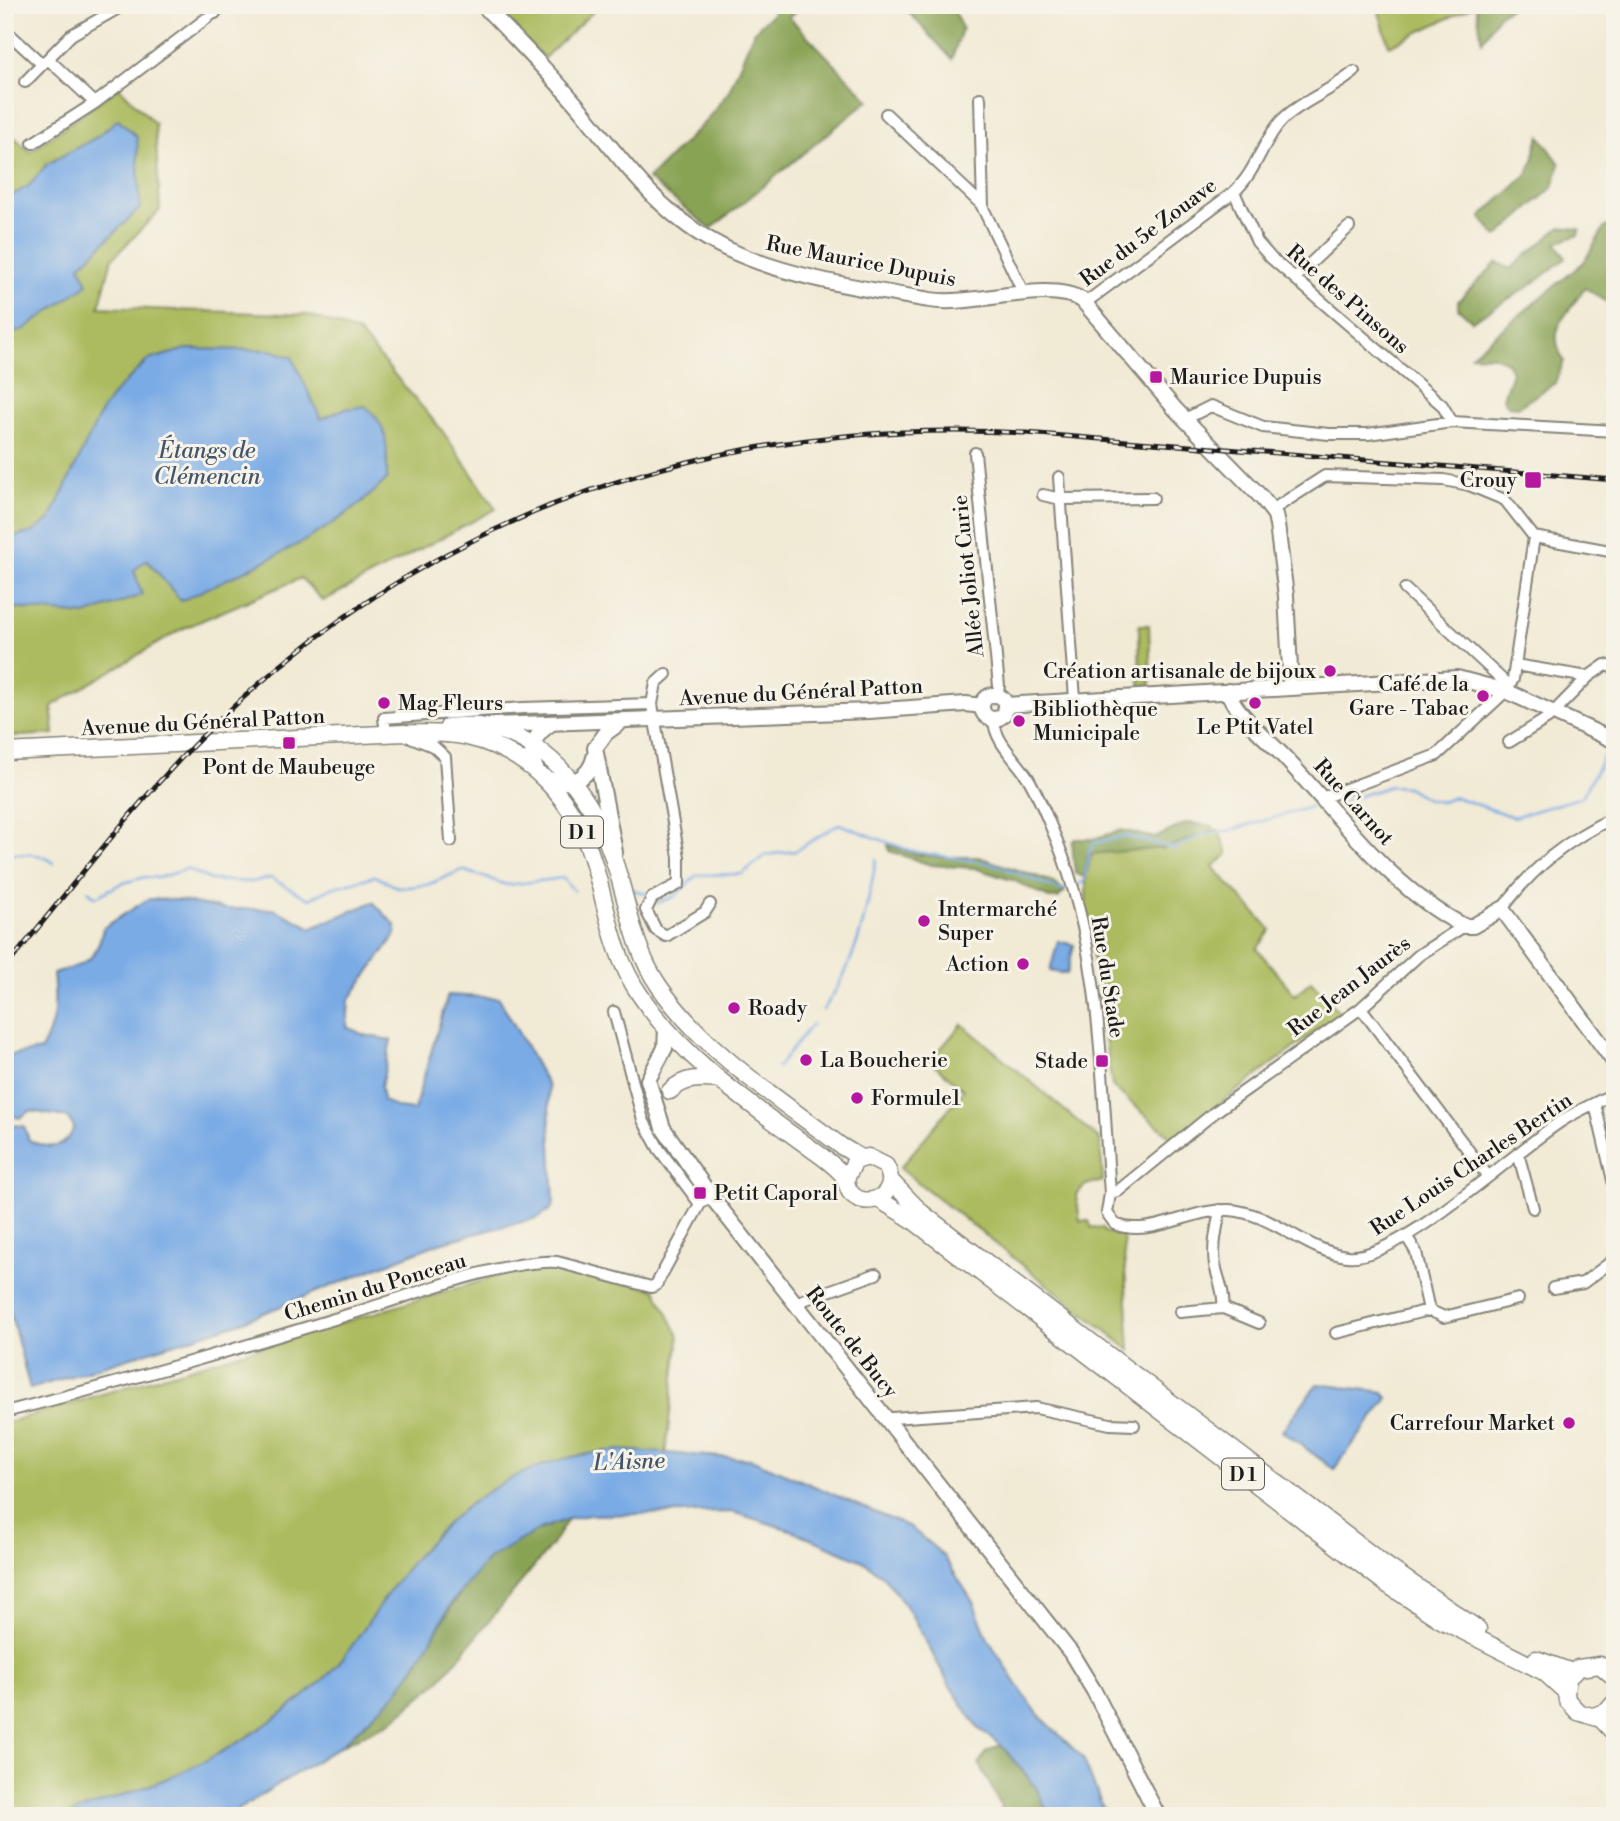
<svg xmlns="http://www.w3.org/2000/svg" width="1620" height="1821" font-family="'Libre Bodoni',serif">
<rect width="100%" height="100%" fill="#f7f3e8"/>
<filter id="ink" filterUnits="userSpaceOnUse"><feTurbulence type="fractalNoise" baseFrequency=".0143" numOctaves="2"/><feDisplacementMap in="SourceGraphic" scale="14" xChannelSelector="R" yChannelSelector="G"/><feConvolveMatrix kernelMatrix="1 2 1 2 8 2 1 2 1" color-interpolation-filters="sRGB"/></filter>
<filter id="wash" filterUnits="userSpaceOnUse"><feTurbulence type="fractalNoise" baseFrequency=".00686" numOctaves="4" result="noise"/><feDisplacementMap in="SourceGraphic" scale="28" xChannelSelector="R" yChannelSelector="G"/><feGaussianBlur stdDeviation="1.57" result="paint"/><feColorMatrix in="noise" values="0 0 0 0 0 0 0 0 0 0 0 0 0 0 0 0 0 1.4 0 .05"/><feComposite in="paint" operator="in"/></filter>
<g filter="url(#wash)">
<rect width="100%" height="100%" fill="#f1ead5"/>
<path fill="#acbb5e" stroke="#646c3d" stroke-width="2" d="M490 5H600L544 58Z
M1377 5H1476L1389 46Z
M119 87 155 124 160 210 112 259 99 307 309 315 359 333 441 429 496 509 323 601 301 578 182 629 52 706 54 734 5 737V128L30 152Z
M1139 625H1149L1151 685H1140Z
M1218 829 1228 854 1213 867 1271 930 1257 949 1295 995 1311 981 1340 1013 1173 1139 1112 1086 1086 907V877L1092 851 1165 848Z
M962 1024 1100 1140 1103 1181 1086 1185 1076 1194 1080 1221H1089L1091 1227 1103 1228 1104 1232 1123 1236 1130 1350 900 1168 964 1090 930 1061Z
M545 1262 655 1289 679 1336 664 1465 505 1507 305 1742 107 1816H5V1423Z"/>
<path fill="#89a355" stroke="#526038" stroke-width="2" d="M775 5H806L789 17 869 100 711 229 648 179 705 122 729 91 754 31 772 14Z
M902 5H952L962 29 952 59Z
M1476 5H1514L1498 16 1482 42Z
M1540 136 1560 164 1553 187 1497 237 1481 218C1494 201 1516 189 1528 172 1536 160 1533 149 1540 136Z
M1615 222V302L1610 304 1585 288C1567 315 1545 329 1564 361L1555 383 1518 407 1508 406 1503 398 1512 372 1507 362 1494 356 1471 355 1584 262 1604 228Z
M1560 227 1580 229 1578 235 1556 243 1566 258 1530 286 1472 321 1458 308V301L1497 262 1510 269Z
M1186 823 1213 826V831L1165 848 1088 854 1084 877 1075 873 1072 842 1075 839H1093L1122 830 1155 838Z
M888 845 914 854 940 857H978L1050 881 1065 891 1058 898H1049L1015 881 974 868 931 865 889 851Z
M568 1519 552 1545 441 1679 391 1722 340 1746C364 1725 389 1703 408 1677 435 1638 453 1595 487 1561 507 1541 541 1529 568 1519Z
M1001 1745 1036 1787 1049 1816H1006L979 1763 986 1752Z"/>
<path fill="#7aabe5" stroke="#4b6480" stroke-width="2" d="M118 119 137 137 140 208 80 266 88 284 23 330 5 335V199L29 186 47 164 97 137Z
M186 349 271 350 292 357 321 419 344 409 365 406C390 425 387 449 387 479 331 537 253 566 181 601L147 560 134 570 142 595 85 615 5 607V538L33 532 50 519 101 412 115 392 148 360Z
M148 899 177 900 224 909H274L312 928 373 902 395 925 396 934 349 1000 347 1027 364 1035 391 1040 381 1087 383 1100 397 1108 414 1110 448 995 499 998 548 1086 554 1202 551 1209 537 1218 439 1243 236 1324 30 1389 5 1292V1129L10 1125 24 1126 29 1140C48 1150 66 1150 74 1127L67 1117 30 1111 20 1118 6 1115 5 1056 41 1050C56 1023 56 1004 53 973 84 965 97 962 103 928Z
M1058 941 1074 945 1067 974 1050 971Z
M1317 1384 1384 1392 1388 1398 1334 1469 1282 1431Z
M620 1450 751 1459 910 1527 943 1555 973 1602 988 1639 1022 1692 1039 1715 1083 1758 1106 1816H1049L1036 1787 1001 1745 978 1728 950 1686 911 1614 885 1578 863 1561 793 1531 733 1512 589 1515 568 1519 540 1529 488 1559 452 1602 428 1646 395 1695 340 1746 239 1809 226 1816H65C98 1803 133 1793 165 1779 219 1757 270 1725 314 1688 344 1663 364 1627 386 1596 447 1509 511 1458 620 1450Z"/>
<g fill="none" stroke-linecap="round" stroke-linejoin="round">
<path stroke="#7aabe5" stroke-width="2.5" d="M1335 804 1390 786 1407 787 1427 799 1441 802 1455 797 1514 817 1582 797 1609 747
M5 854C23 854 40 852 54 863
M1079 884 1084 882 1090 850 1094 843 1126 836 1175 849 1202 835 1231 830 1317 805
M630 889 648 894
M88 891 96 897 120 884 145 877 158 878 187 869 211 880 251 882 271 878 309 899 332 888 375 876 399 888 427 885 462 870 507 885 563 878 574 891
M657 903 674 897 697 875 742 874 766 855 795 851 839 824 911 851 994 864 1060 890 1065 889
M823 1010C856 965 867 913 876 859
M777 1068 812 1024"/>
</g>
</g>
<g filter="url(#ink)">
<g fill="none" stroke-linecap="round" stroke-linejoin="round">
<g stroke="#868378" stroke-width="14">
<path id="street" d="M201 5 215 13
M5 30 42 64
M48 59 95 103
M25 82 71 35 124 5
M980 98 983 208
M886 114 981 204 1024 294
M33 143 95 103 224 5
M1234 192 1257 242 1271 258 1442 405 1452 422
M1295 278 1349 227
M1085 303 1234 192C1257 171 1262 141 1282 120 1298 103 1333 90 1354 72
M1185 419 1211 406 1263 427 1329 434H1368L1452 422 1615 431
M975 453 999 686 997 696
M1059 477 1075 699
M1043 495 1061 499 1153 498
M1272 510 1325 476 1444 480 1469 485 1505 500 1534 537 1615 552
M1405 589 1509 686
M1515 665 1588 677 1605 665 1615 668
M652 704 656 683 666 674
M994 719C994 742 1017 760 1028 778 1040 798 1048 820 1057 841 1102 954 1101 1074 1110 1193L1107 1213 1115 1224C1150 1239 1192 1208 1229 1210 1271 1212 1305 1251 1347 1256 1397 1263 1515 1150 1563 1120 1579 1110 1598 1102 1615 1093
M386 733 384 718 523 708 652 704 679 857V884L652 898 646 910 656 930 666 936 705 912 710 904
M406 735 433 746 445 757 451 841
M1509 742 1548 718 1588 677
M1322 798 1437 755 1506 691 1513 679 1534 537
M1502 909C1533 867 1568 839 1615 817
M1361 1008 1487 1175
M614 1012 643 1120 659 1149 700 1204
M1595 1104 1615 1189
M1518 1153 1533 1208
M1110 1193 1118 1191 1215 1112 1361 1008 1419 955 1464 926
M1220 1210C1217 1228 1212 1246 1215 1265 1218 1279 1225 1293 1223 1308
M1407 1237 1416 1252 1429 1310 1444 1317 1518 1299
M1553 1288 1583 1283 1615 1259
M795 1303 876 1274
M1180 1312 1223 1308 1259 1323
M1336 1333 1429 1310
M5 1412C123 1382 241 1348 357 1312 409 1296 505 1259 557 1262L651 1287 656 1285 700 1204 710 1195
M888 1421 892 1418 1036 1408 1110 1424 1134 1425"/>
</g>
<g stroke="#868378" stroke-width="18">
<path id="secondary" d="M483 5C516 39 550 73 581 110 624 163 661 217 725 248 784 277 865 289 930 300 974 307 1048 279 1082 300L1176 410 1262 498 1275 515 1277 525 1286 596 1291 687
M1228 691C1233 712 1272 743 1287 760 1342 818 1390 888 1464 926H1473L1502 909 1615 1063
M982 707a12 12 0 1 1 24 0a12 12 0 1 1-24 0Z
M1005 705 1457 678 1506 691 1615 741
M491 725 869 711 966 704 982 706
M537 771C527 750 533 735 552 723
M543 776C566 789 590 781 595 754
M615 852 595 748 606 733 621 722
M666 1029 665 1048 648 1080 663 1128 710 1195 1071 1653 1094 1691 1158 1816"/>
</g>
<g stroke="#868378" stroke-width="19">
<path id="primary" d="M448 727C458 726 469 725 479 726 551 736 597 803 616 867 629 907 634 950 659 986 704 1052 778 1098 841 1146L861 1158
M5 752 404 733C425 734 447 732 467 737 530 751 575 801 593 861 607 906 612 955 640 995 684 1060 750 1104 813 1150 823 1157 833 1164 841 1173 847 1179 846 1186 850 1192 861 1206 883 1202 889 1186 892 1179 889 1172 886 1166L868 1157 855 1161 846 1179
M670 1091C685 1077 699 1078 719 1080
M890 1180 922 1213 1003 1275 1384 1564 1478 1629
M878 1199 911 1219 1385 1583 1441 1620 1544 1672 1566 1692
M1536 1659 1572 1672
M1615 1678 1600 1665 1578 1668 1568 1678 1566 1692 1567 1700 1578 1712 1601 1719 1615 1734
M1593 1716 1606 1712 1615 1702"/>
</g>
<use href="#street" stroke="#fff" stroke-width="10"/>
<use href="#secondary" stroke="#fff" stroke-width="14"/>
<use href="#primary" stroke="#fff" stroke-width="16"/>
<g stroke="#1c1c1c" stroke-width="5">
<path id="rail" d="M5 968C73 886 138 798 215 724 439 508 718 416 1026 433L1615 480"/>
</g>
<use href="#rail" stroke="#f7f3e8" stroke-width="2.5" stroke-dasharray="8" stroke-linecap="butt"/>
</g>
</g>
<g fill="#b5179e" stroke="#f7f3e8" stroke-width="2.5">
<rect x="1149" y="370" width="14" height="14" rx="3.5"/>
<rect x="1524" y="471" width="18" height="18" rx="3.5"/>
<circle cx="1330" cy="671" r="7"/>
<circle cx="1483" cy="696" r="7"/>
<circle cx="384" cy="703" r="7"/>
<circle cx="1255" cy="703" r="7"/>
<circle cx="1019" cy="721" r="7"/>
<rect x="282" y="736" width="14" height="14" rx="3.5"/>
<circle cx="924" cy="921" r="7"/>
<circle cx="1023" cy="964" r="7"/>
<circle cx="734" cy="1008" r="7"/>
<circle cx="806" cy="1060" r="7"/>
<rect x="1095" y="1054" width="14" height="14" rx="3.5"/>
<circle cx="857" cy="1098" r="7"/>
<rect x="693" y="1186" width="14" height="14" rx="3.5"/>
<circle cx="1569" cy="1423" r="7"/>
</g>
<g text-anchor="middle" stroke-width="6" stroke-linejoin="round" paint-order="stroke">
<g fill="#f7f3e8" stroke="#5e5c59" stroke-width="2">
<rect x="561" y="816.5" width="42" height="31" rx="5"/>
<rect x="1222" y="1458.5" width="42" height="31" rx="5"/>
</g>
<g font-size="19" font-weight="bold" fill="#1c1c1c">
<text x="582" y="839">D 1</text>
<text x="1243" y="1481">D 1</text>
</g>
<g font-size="21" fill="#1c1c1c" stroke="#f7f3e8">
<text transform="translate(1148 232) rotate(-37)" y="7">Rue du 5e Zouave</text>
<text transform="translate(861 261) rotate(11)" y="7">Rue Maurice Dupuis</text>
<text transform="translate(1348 299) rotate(41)" y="7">Rue des Pinsons</text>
<text transform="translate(968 576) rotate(-96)" y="7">Allée Joliot Curie</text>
<text transform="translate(801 692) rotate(-3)" y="7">Avenue du Général Patton</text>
<text transform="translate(203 722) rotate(-3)" y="7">Avenue du Général Patton</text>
<text transform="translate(1354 802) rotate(48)" y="7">Rue Carnot</text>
<text transform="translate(1108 977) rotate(81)" y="7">Rue du Stade</text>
<text transform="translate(1349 986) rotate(-38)" y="7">Rue Jean Jaurès</text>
<text transform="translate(1471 1164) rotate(-34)" y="7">Rue Louis Charles Bertin</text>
<text transform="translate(375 1287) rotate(-17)" y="7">Chemin du Ponceau</text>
<text transform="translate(852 1342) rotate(52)" y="7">Route de Bucy</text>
</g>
<g font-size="21" fill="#1c1c1c" stroke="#f7f3e8" text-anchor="start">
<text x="1170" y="384">Maurice Dupuis</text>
<text x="1517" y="487" text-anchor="end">Crouy</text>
<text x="1316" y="678" text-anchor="end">Création artisanale de bijoux</text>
<text x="1469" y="691" text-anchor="end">Café de la<tspan x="1469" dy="24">Gare - Tabac</tspan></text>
<text x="398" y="710">Mag Fleurs</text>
<text x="1033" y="716">Bibliothèque<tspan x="1033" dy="24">Municipale</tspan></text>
<text x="1255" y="734" text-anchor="middle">Le Ptit Vatel</text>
<text x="289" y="774" text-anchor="middle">Pont de Maubeuge</text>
<text x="938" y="916">Intermarché<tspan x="938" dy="24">Super</tspan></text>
<text x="1009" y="971" text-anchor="end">Action</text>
<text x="748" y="1015">Roady</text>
<text x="820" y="1067">La Boucherie</text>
<text x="1088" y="1068" text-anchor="end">Stade</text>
<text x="871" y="1105">Formule1</text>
<text x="714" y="1200">Petit Caporal</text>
<text x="1555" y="1430" text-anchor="end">Carrefour Market</text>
</g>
<g font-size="23" font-style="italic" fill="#42556c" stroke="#f7f3e8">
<text x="207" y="458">Étangs de<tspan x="207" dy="26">Clémencin</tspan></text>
<text transform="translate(629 1461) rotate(-2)" y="8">L'Aisne</text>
</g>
</g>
<rect width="1620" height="1821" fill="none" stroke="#f7f3e8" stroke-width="28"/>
</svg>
